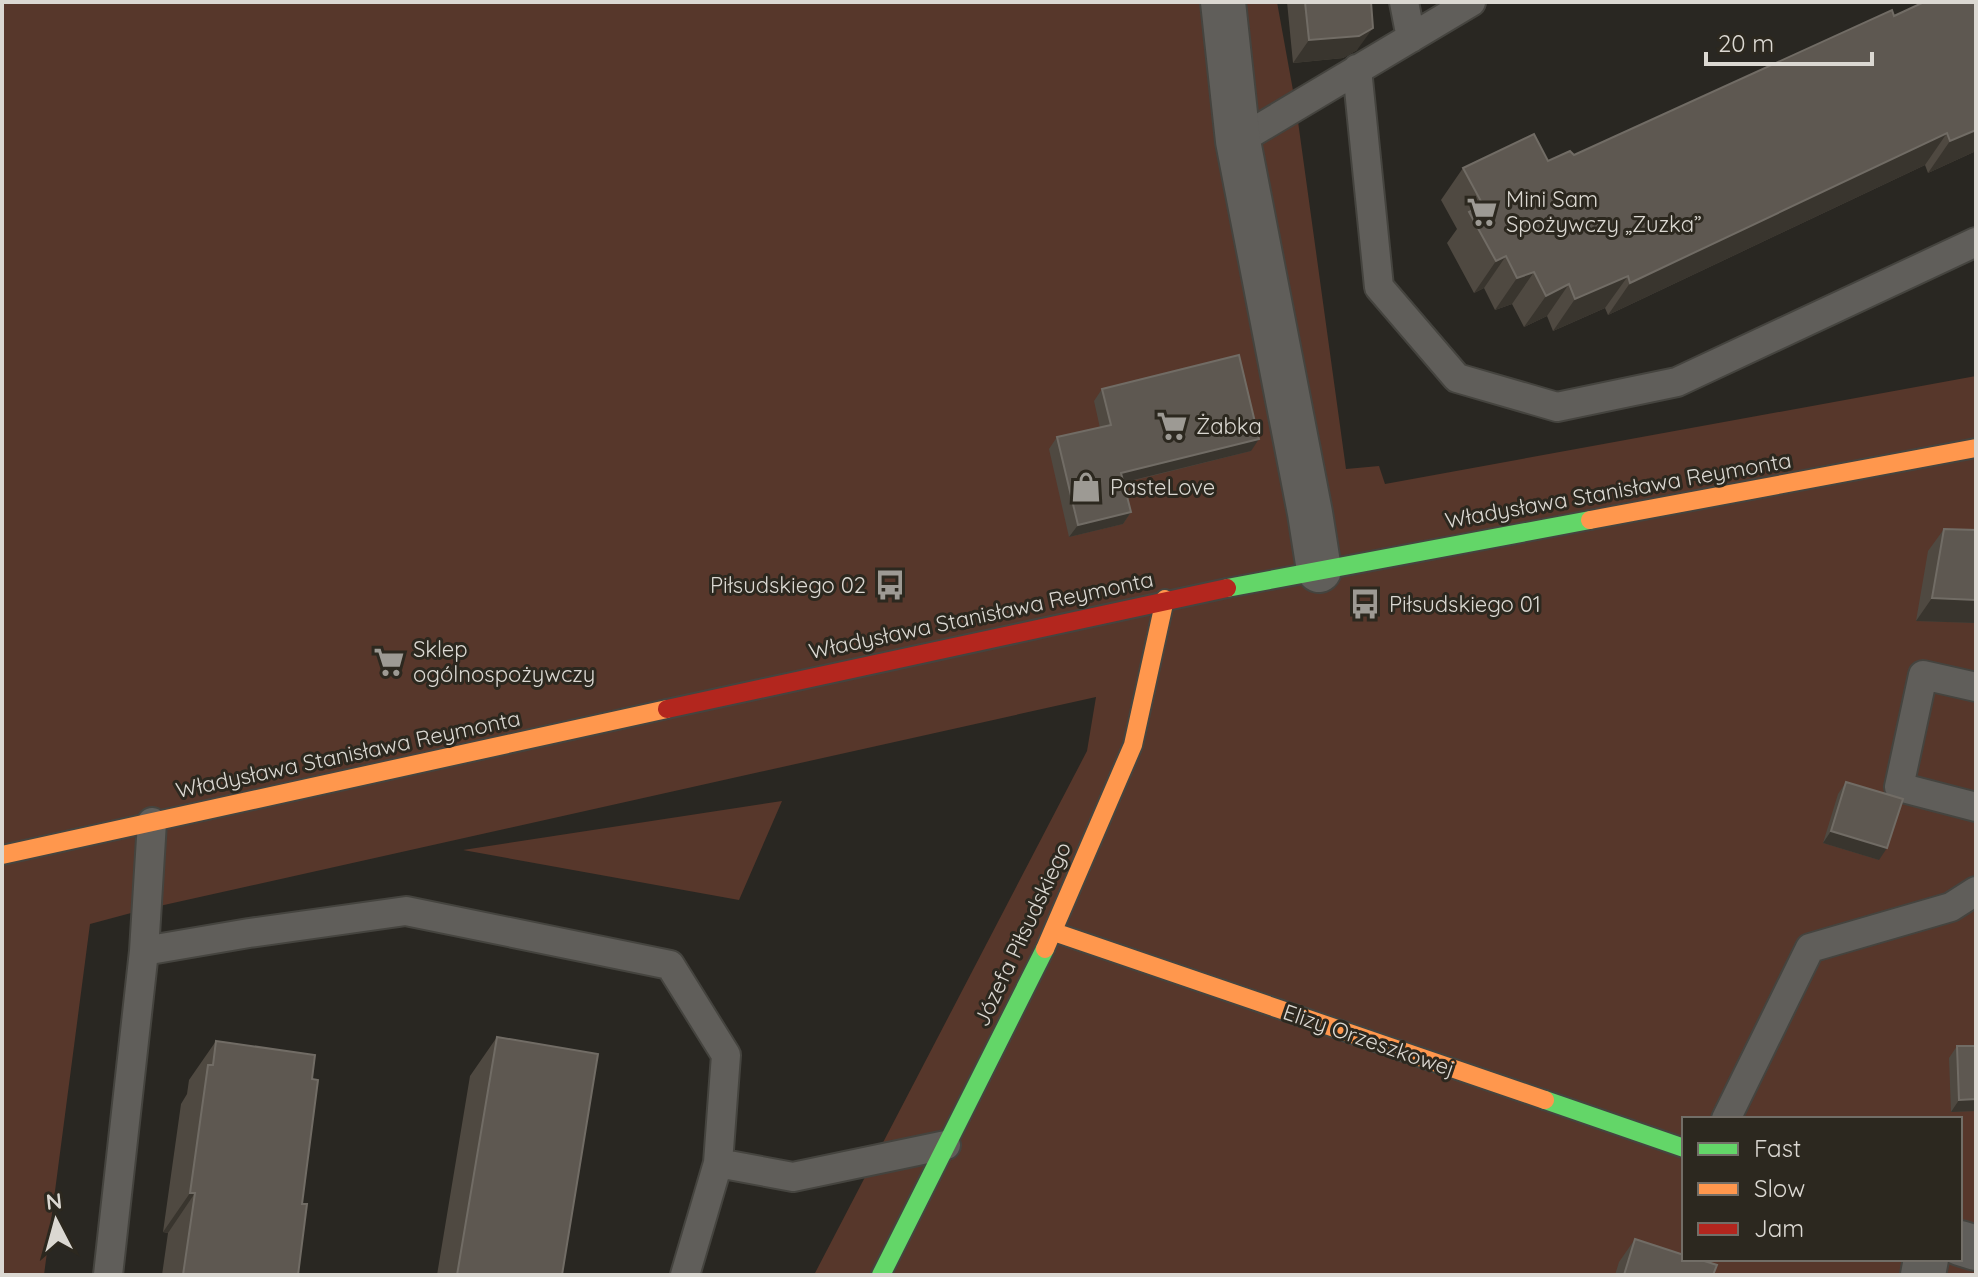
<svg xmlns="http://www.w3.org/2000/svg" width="1978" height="1277" font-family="Quicksand,sans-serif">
<rect width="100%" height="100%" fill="#292722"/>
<path fill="#57372b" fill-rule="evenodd" d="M2 2H1277L1296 107 1346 469 1379 466 1385 484 1976 376V1275H814L1087 751 1096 697 146 909 90 924 44 1275H2ZM1684 1119H1960V1259H1684Z
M782 801 739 900 463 850Z"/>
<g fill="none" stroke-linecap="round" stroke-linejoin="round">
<g stroke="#45443f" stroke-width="32">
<path id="lane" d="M1404 2 1411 38
M1357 69 1379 287 1457 378 1557 407 1677 382 1976 242
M1238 141 1471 2
M1976 687 1923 675 1899 787 1976 807
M144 951 249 933 406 911 670 965 726 1055 718 1163 793 1177 946 1145
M1726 1119 1810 948 1951 907 1976 891
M108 1275 144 951 152 822
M685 1275 718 1163"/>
</g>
<g stroke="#45443f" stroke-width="48">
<path id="street" d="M1223 2 1238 141 1310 513 1319 570
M1960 1243 1976 1248
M1923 1275 1926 1259"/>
</g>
<g stroke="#45443f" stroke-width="22">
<path id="fast" d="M1227 588 1590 520
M1545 1100 1684 1148
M881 1275 1045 949"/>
</g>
<g stroke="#45443f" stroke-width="22">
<path id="slow" d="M1590 520 1976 448
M2 855 667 709
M1054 932 1545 1100
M1045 949 1133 745 1165 599"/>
</g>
<g stroke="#45443f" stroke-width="22">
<path id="jam" d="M667 709 1227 588"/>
</g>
<use href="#lane" stroke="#605e5a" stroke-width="28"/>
<use href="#street" stroke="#605e5a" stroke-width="44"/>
<use href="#fast" stroke="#63d668" stroke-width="18"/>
<use href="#slow" stroke="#ff974d" stroke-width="18"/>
<use href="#jam" stroke="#b3261e" stroke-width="18"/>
</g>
<path fill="#4f4941" d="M1287 2H1371L1357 50 1343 58 1293 63Z
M1894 16 1976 151 1928 173 1925 165 1608 315 1605 308 1553 331 1547 316 1524 327 1512 304 1495 310 1484 288 1474 293 1447 243 1457 229 1441 200 1463 168 1548 161 1574 155Z
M1102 389 1251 451 1124 483 1131 512 1123 524 1069 537 1049 449 1057 437 1100 428 1094 401Z
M1944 529 1976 530V623L1916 621 1928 551Z
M1846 782 1879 860 1823 843 1838 794Z
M497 1037 562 1275H437L470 1076Z
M216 1041 312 1079 302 1204 298 1275H162L168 1233 163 1232 181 1104 187 1094 189 1080Z
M1957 1046 1976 1111 1951 1112 1949 1058Z
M1635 1239 1713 1275H1615L1619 1262Z"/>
<path fill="#39352e" d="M1373 28 1357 50 1343 58 1293 63 1309 40Z
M1976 130V151L1928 173 1950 141Z
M1947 133 1925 165 1608 315 1630 283Z
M1506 256 1484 288 1474 293 1496 261Z
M1534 272 1512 304 1495 310 1517 278Z
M1628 276 1605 308 1553 331 1575 299Z
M1569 284 1547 316 1524 327 1546 296Z
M1259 439 1251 451 1113 485 1121 473Z
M1131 512 1123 524 1069 537 1078 525Z
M1932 598 1976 600V623L1916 621Z
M1831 831 1887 848 1879 860 1823 843Z
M1976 1099V1111L1951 1112 1959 1100Z
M190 1193H195L168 1233 163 1232Z"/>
<path fill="#5e5851" stroke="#716c65" stroke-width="2" d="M1305 2H1371L1373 28 1359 36 1309 40Z
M1924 2H1976V130L1950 141 1947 133 1630 283 1628 276 1575 299 1569 284 1546 296 1534 272 1517 278 1506 256 1496 261 1469 212 1483 205 1463 168 1534 134 1548 161 1570 151 1574 155 1892 10 1894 16Z
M1239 355 1259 439 1121 473 1131 512 1078 525 1057 437 1111 425 1102 389Z
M1944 529 1976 530V600L1932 598Z
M1846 782 1903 799 1887 848 1831 831Z
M497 1037 598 1054 562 1275H457Z
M216 1041 315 1055 312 1079 318 1080 302 1204H307L298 1275H183L195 1193H190L208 1065H213Z
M1957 1046H1976V1099L1959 1100Z
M1635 1239 1684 1255V1259H1698L1717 1265 1713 1275H1624Z"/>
<defs>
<g id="supermarket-bare" transform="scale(2.4)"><path d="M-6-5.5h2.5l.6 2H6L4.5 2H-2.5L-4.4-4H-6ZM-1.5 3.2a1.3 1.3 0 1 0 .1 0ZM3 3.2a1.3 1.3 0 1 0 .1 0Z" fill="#9d9a94" stroke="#2c281f" stroke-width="2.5" paint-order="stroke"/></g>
<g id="shop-bare" transform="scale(2.4)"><path d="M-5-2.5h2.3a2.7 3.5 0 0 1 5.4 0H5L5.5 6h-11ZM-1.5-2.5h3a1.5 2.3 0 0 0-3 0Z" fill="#9d9a94" stroke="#2c281f" stroke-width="2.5" paint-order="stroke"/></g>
<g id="bus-bare" transform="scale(2.4)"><path d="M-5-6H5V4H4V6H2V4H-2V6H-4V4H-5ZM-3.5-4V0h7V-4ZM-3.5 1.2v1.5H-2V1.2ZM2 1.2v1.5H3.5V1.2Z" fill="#9d9a94" stroke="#2c281f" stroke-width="2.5" paint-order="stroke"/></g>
</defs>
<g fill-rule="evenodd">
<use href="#supermarket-bare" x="1482" y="212"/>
<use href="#supermarket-bare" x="1172" y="426"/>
<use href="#shop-bare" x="1086" y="487"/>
<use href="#bus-bare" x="890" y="585"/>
<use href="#bus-bare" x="1365" y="604"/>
<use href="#supermarket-bare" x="389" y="662"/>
</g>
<g text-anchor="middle" stroke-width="6" stroke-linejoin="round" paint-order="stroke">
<g font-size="22" fill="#dbd8d2" stroke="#2c281f" text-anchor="start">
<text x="1506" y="207">Mini Sam<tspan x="1506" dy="25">Spożywczy „Zuzka”</tspan></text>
<text x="1196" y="434">Żabka</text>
<text x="1110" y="495">PasteLove</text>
<text x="866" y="593" text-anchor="end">Piłsudskiego 02</text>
<text x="1389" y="612">Piłsudskiego 01</text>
<text x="413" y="657">Sklep<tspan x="413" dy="25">ogólnospożywczy</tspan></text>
</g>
<g font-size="22" fill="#dbd8d2" stroke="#2c281f">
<text transform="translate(1618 490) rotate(-10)" y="8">Władysława Stanisława Reymonta</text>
<text transform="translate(981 615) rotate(-12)" y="8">Władysława Stanisława Reymonta</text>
<text transform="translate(348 754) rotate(-12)" y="8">Władysława Stanisława Reymonta</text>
<text transform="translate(1022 934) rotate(-65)" y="8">Józefa Piłsudskiego</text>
<text transform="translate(1369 1040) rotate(19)" y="8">Elizy Orzeszkowej</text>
</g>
</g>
<rect width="1978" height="1277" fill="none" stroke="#dbd8d2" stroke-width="8"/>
<rect x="1682" y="1117" width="280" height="144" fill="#2c281f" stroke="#726e67" stroke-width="2"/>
<rect x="1698" y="1143" width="40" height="12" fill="#63d668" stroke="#726e67" stroke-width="2"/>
<text x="1754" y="1157" font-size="24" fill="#dbd8d2">Fast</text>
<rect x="1698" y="1183" width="40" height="12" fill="#ff974d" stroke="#726e67" stroke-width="2"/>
<text x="1754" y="1197" font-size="24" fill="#dbd8d2">Slow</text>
<rect x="1698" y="1223" width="40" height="12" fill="#b3261e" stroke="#726e67" stroke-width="2"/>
<text x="1754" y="1237" font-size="24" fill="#dbd8d2">Jam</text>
<g transform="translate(56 1221) rotate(354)" stroke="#2c281f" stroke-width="6" paint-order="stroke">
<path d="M0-6L14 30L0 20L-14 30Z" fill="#dbd8d2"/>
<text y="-12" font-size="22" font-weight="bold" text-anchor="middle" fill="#dbd8d2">N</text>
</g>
<path d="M1706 52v12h166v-12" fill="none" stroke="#dbd8d2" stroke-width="4"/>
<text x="1718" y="52" font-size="24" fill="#dbd8d2" stroke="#2c281f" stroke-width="6" paint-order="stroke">20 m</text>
</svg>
